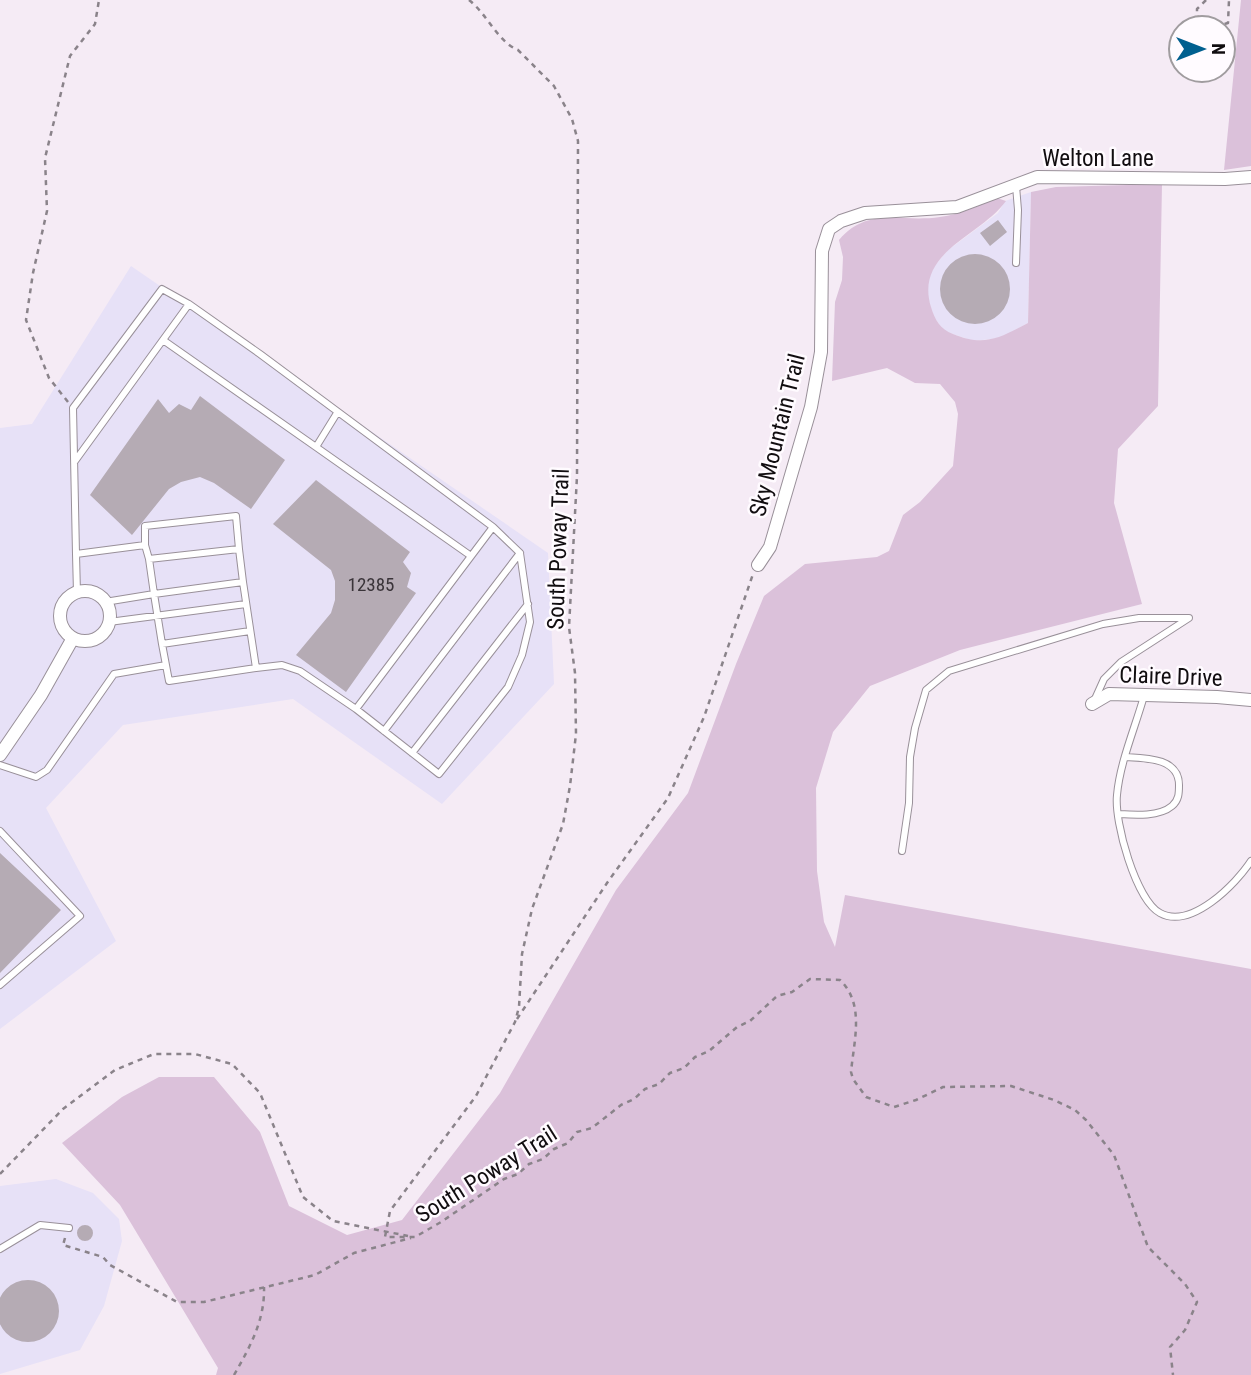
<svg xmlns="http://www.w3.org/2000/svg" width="1251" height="1375" font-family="'Roboto Condensed',sans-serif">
<rect width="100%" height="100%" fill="#f5ebf5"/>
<path fill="#e7e1f7" d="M1031 192 1028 323 1001 338 973 341 944 331 934 317 928 299V284L931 270 948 250 998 213 1005 201Z
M131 266 548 553 554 684 442 804 293 699 123 725 46 808 116 941 0 1029V428L32 424Z
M56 1179 93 1193 119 1219 122 1241 104 1306 80 1350 0 1374V1186Z"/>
<path fill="#dbc1da" d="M1241 0H1251V166L1224 170Z
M1162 184 1158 406 1118 449 1114 503 1142 604 960 650 870 686 833 732 816 788 817 871 824 922 835 947 845 895 1251 969V1375H216L218 1368 120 1205 62 1143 122 1097 159 1077H214L260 1132 289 1206 347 1235 402 1220 500 1093 616 890 688 793 736 664 764 596 805 564 877 557 889 551 903 515 920 502 953 466 958 414 955 402 940 384 915 383 887 368 832 381 835 302 842 280 843 257 839 240C868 206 901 223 940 217 961 214 978 206 997 198L1006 201C981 236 914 252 931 307 935 320 940 329 953 334 984 347 1000 338 1028 323L1031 192 1056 187Z"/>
<path fill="#b5abb4" d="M998 220 1007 232 990 246 980 233Z
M940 289a35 35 0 1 1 70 0a35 35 0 1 1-70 0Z
M200 396 285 460 251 509 214 483 200 477 181 482 169 489 132 535 90 495 158 399 169 413 179 404 191 410Z
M316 480 410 552 403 562 411 573 407 587 416 593 346 692 296 655 331 613 335 600V581L331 570 273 524Z
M0 853 61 910 0 973Z
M77 1233a8 8 0 1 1 16 0a8 8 0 1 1-16 0Z
M-3 1311a31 31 0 1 1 62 0a31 31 0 1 1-62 0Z"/>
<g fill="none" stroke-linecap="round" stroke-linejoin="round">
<g stroke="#999099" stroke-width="8">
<path id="service" d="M1016 186 1018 210 1016 263
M163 340 316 447 337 413
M316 447 471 556
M75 461 189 304
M76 554 73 408 162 289 189 304 260 354 493 527
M149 559 154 594 243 582 239 549
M77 593 76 554 145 545V526L236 516 239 549 149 559 145 545
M105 602 154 594 162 644 250 631
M109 622 246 604
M162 644 169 681 256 668 243 582
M256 668 282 665 300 671 356 709 493 527 520 553 530 622 522 655 508 687 439 774 356 709
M1144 696C1135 728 1120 762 1117 795 1114 822 1136 900 1160 913 1191 930 1236 884 1251 861
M384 731 520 553
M412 753 528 604
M0 765 36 777 47 770 114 674 166 665
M1118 814C1134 815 1159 817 1172 806 1179 800 1179 793 1179 785 1179 758 1146 758 1126 757
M0 831 80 916 0 985
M902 851 909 803 910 757 915 728 926 690 949 671 1103 624 1139 618H1189L1121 662 1104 679 1095 699
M0 1249 40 1225 69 1228"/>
</g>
<g stroke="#999099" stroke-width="14">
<path id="minor" d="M758 565 770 547 811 407 821 352 822 251 829 229 841 221 865 213 957 207 1037 177 1225 179 1251 177
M60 616a25 25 0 1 1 50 0a25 25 0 1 1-50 0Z
M1092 704 1109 694 1217 697 1251 700
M0 755 41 695 73 638"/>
</g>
<path stroke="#8a838a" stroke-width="2.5" stroke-dasharray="5 5" stroke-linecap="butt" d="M469 0C487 14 498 42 518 50L554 86 572 119 578 141 577 476 569 627 575 673 576 734 570 786 563 824 532 909 522 954 519 1007 515 1022 476 1096 390 1211 385 1237H415L441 1222 504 1179 518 1174 529 1164 543 1159 554 1149 568 1143 577 1132 592 1128 621 1105 634 1099 645 1089 659 1084 670 1073 684 1068 695 1057 709 1051 737 1027 750 1021 777 996 792 992 810 979 840 980C865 1004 854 1040 851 1072L853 1079 866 1097 894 1107 916 1100 943 1087 1011 1086 1054 1100 1075 1110 1086 1120 1114 1155 1148 1247 1185 1284 1197 1302 1185 1330 1170 1347 1173 1375
M1206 0 1197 9V16C1208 25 1214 27 1228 23L1229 0
M68 402 49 378 26 320 33 273 47 211 45 158 70 56 95 24 99 0
M517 1019 607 883 668 798 704 717 753 574
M0 1174 63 1109 115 1070 154 1054H195L232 1064 260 1093 303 1197 333 1221 408 1236
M65 1238 63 1245 103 1257 110 1265 177 1302H204L315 1275 354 1253 411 1238
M234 1375C250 1347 265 1320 264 1287"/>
<use href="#service" stroke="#fff" stroke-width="6"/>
<use href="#minor" stroke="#fff" stroke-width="12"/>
</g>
<g text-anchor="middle" stroke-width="5" stroke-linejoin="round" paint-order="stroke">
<g font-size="19" fill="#3a3439">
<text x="371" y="591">12385</text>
</g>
<g font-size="23" fill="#110d10" stroke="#fffbff">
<text x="1098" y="166">Welton Lane</text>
<text transform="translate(777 435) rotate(-76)" y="8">Sky Mountain Trail</text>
<text transform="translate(558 549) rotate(-88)" y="8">South Poway Trail</text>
<text transform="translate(1171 676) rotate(2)" y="8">Claire Drive</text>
<text transform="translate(486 1174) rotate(-32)" y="8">South Poway Trail</text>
</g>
</g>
<g transform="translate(1202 49) rotate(90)"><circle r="33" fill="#fffbff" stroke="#a09c9f" stroke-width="2"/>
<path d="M0-5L12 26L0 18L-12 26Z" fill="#005f8f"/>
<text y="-10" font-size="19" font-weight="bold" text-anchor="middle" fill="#110d10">N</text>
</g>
</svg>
